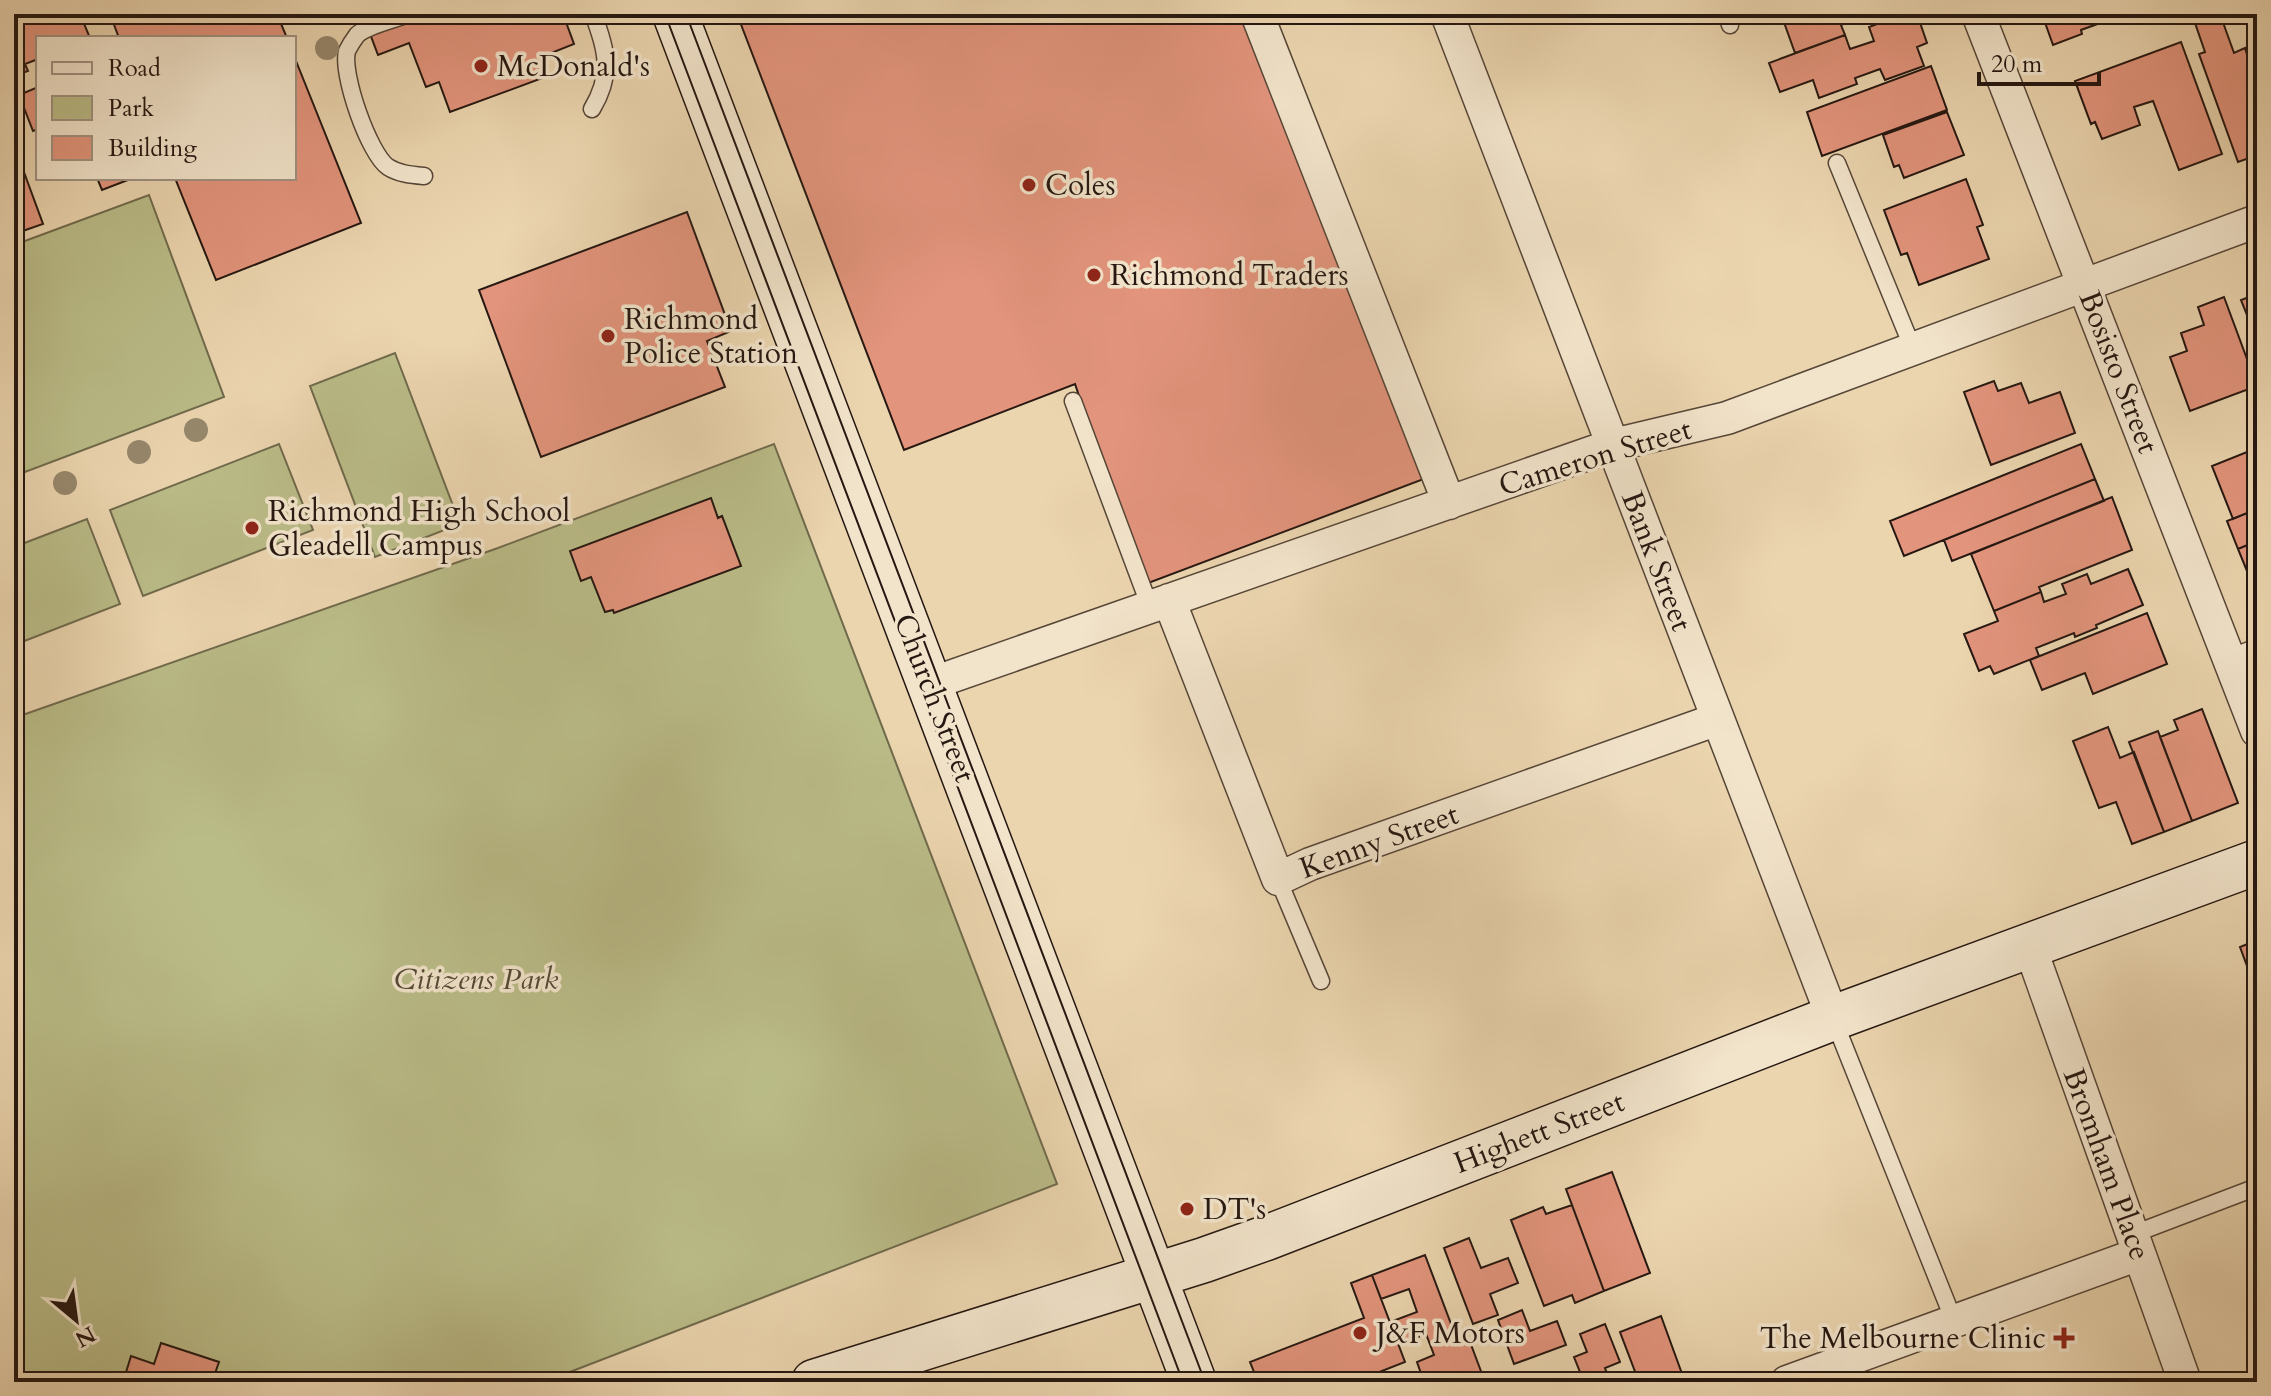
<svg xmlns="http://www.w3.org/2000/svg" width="2271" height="1396" font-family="Cardo,serif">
<rect width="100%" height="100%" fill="#ebd5af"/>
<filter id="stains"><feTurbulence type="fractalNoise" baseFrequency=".0025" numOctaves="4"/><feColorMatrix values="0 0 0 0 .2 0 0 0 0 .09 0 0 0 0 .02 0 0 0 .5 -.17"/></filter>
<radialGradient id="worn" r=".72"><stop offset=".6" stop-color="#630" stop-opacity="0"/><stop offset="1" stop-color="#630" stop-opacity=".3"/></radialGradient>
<path fill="#babc88" stroke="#706a4c" stroke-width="2" d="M149 195 224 397 25 472 14 443V245Z
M395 353 460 524 375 557 310 386Z
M279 444 313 530 143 596 110 510Z
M774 444 1057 1184 544 1382H14V718L498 548Z
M87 519 120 604 14 645V547Z"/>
<path fill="#e2947c" stroke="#251711" stroke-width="2" d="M14 14H80L90 38H38V59L25 64 28 71 14 76Z
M110 14H277L287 38H119Z
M414 14H563L574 44 541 57 548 76 450 112 439 82 426 87 409 43 378 55 369 31Z
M737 14H1245L1437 474 1143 585 1075 384 904 450Z
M1781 14H1890L1864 24 1862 17 1841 25 1845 35 1795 53Z
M1904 14H1917L1927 43 1917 47 1924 66 1885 80 1880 69 1855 78 1857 84 1819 98 1813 80 1780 92 1769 63 1845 35 1850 49 1874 41 1869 27Z
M2042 14H2125L2081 30 2082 34 2053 45Z
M2210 14H2220L2234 53 2245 48 2248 58 2257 55V141L2251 143 2255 156 2238 162 2199 54 2205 52 2194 20Z
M2181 42 2222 154 2179 170 2153 101 2134 107 2140 125 2102 139 2095 122 2091 124 2075 81Z
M294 56 361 223 216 280 175 178H294Z
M1931 66 1947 110 1822 156 1807 112Z
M38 87V129L33 131 19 95Z
M1947 112 1964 155 1904 178 1899 165 1894 167 1883 135Z
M21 164 43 224 14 234V167Z
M97 178H133L102 190Z
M1966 179 1983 225 1977 227 1989 259 1919 285 1907 253 1901 255 1884 210Z
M687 212 731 331 707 341 725 387 541 457 479 290Z
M2257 294V340L2241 300Z
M2224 297 2257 386 2190 411 2170 357 2187 351 2181 333 2204 325 2198 307Z
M1994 381 1998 391 2021 383 2029 403 2060 392 2075 433 1991 465 1964 392Z
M2081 444 2095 479 1904 556 1890 521Z
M2257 448V509L2233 519 2212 466Z
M2095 479 2104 501 1952 561 1944 540Z
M2112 497 2132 550 2039 587 2041 592 1994 611 1971 554Z
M711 498 718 518 722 516 741 566 614 613 613 610 605 612 591 577 581 581 570 551Z
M2257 509V541L2238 549 2227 521Z
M2257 541V573L2249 576 2238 549Z
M2128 569 2143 605 2096 625 2097 628 2075 637 2074 633 2036 648 2039 656 1994 674 1990 666 1979 671 1964 634 1998 621 1994 611 2041 592 2044 602 2066 594 2062 584 2087 574 2091 584Z
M2147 613 2167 664 2093 694 2085 673 2042 690 2030 660Z
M2202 709 2238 803 2192 821 2160 737 2178 730 2174 720Z
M2108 727 2120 758 2134 752 2164 832 2132 844 2116 802 2099 808 2073 741Z
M2158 731 2192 821 2164 832 2129 742Z
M2257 940V993L2240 947Z
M1612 1172 1650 1273 1604 1291 1566 1189Z
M1572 1205 1604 1291 1575 1303 1572 1295 1544 1306 1511 1220 1543 1207 1546 1214Z
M1469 1238 1481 1268 1508 1258 1518 1283 1490 1294 1498 1315 1473 1324 1444 1248Z
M1425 1255 1459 1345 1470 1342 1485 1382H1456L1454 1375 1435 1382H1424L1417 1362 1434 1355 1426 1334 1399 1344 1390 1322 1417 1312 1409 1289 1381 1299 1372 1275Z
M1372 1275 1405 1362 1354 1382H1258L1250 1362 1364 1318 1351 1283Z
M1522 1310 1530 1331 1557 1321 1566 1345 1514 1364 1498 1320Z
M1661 1316 1685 1382H1639L1620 1332Z
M1605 1324 1620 1362 1605 1368 1610 1382H1584L1574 1357 1587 1352 1580 1334Z
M161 1343 219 1362 212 1382H123L131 1356 154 1364Z
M1380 1372 1384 1382H1354Z"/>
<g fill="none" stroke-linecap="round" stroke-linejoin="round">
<g stroke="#564638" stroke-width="19">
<path id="lane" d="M409 14C396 19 366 26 357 35 354 39 349 47 347 51 341 74 369 154 388 167 399 174 412 175 424 176
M1727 14 1730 25
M592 109C613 74 607 50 593 14
M1837 163 1913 349
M1073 401 1150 607
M2229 658 2257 647
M1278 879 1321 981
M1833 1018 1954 1321
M2131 1235 2257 1187"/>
</g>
<g stroke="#564638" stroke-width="35">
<path id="street" d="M1257 14 1449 503
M1447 14 1833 1018
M1978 14 2257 731
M1169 600 1278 879 1310 864 1718 719
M930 684 1613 445 1727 418 2257 221
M2030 947 2185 1382
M1787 1382 2139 1254"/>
</g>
<g stroke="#251711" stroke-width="47">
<path id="secondary" d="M675 14 1194 1382
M814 1382 1204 1260 1266 1238 1833 1018 2257 862"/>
</g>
<use href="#lane" stroke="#f2e4cb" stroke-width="16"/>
<use href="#street" stroke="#f2e4cb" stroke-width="32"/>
<use href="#secondary" stroke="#f2e4cb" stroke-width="44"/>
<path stroke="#251711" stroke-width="2" d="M665 14 1183 1382
M686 14 1205 1382"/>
</g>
<g fill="#97886c">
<circle cx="327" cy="48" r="12"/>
<circle cx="196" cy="430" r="12"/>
<circle cx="139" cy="452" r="12"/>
<circle cx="65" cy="483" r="12"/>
</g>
<g fill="#8f2418" stroke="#f2e4cb" stroke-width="3">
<circle cx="481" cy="66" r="8"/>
<circle cx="1029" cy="185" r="8"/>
<circle cx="1094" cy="275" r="8"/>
<circle cx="608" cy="336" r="8"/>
<circle cx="252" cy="528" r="8"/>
<circle cx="1187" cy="1209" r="8"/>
<circle cx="1360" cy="1333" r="8"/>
<path d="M2060 1326h8v8h8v8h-8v8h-8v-8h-8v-8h8z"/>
</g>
<g text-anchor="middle" stroke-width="7" stroke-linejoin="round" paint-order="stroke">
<g font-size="30" fill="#251711" stroke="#f2e4cb" text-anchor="start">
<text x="497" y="76">McDonald's</text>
<text x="1045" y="195">Coles</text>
<text x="1110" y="285">Richmond Traders</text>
<text x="624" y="329">Richmond<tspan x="624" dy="34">Police Station</tspan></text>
<text x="268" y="521">Richmond High School<tspan x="268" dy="34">Gleadell Campus</tspan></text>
<text x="1203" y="1219">DT's</text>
<text x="1376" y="1343">J&amp;F Motors</text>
<text x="2046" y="1348" text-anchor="end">The Melbourne Clinic</text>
</g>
<g font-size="30" fill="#251711" stroke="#f2e4cb">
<text transform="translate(2119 372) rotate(69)" y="10">Bosisto Street</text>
<text transform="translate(1595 457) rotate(-17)" y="10">Cameron Street</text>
<text transform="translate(1657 561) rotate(69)" y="10">Bank Street</text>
<text transform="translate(935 698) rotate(69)" y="10">Church Street</text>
<text transform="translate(1379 841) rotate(-20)" y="10">Kenny Street</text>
<text transform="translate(1539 1132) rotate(-21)" y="10">Highett Street</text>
<text transform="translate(2107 1164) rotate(70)" y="10">Bromham Place</text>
</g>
<g font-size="30" font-style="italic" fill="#524935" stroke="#f2e4cb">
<text x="476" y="989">Citizens Park</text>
</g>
</g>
<rect width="2271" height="1396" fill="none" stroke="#ebd5af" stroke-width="48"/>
<rect x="16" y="16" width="2239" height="1364" fill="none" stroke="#251711" stroke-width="4"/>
<rect x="24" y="24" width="2223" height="1348" fill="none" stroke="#251711" stroke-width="2"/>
<rect x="36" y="36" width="260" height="144" fill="#f2e4cb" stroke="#a09281" stroke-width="2"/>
<rect x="52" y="62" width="40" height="12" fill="#f2e4cb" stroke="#a09281" stroke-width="2"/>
<text x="108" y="76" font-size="24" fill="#251711">Road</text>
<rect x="52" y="96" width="40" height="24" fill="#babc88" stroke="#a09281" stroke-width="2"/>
<text x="108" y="116" font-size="24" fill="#251711">Park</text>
<rect x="52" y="136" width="40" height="24" fill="#e2947c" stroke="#a09281" stroke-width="2"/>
<text x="108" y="156" font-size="24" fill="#251711">Building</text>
<g transform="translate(76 1320) rotate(151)" stroke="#f2e4cb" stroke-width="6" paint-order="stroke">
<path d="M0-6L14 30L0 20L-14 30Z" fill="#251711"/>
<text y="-12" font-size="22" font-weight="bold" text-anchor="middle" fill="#251711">N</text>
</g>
<path d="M1979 72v12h120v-12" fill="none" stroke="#251711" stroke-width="4"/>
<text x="1991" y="72" font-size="24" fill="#251711" stroke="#f2e4cb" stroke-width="6" paint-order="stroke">20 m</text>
<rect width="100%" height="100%" filter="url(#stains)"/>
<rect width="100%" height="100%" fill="url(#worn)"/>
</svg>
